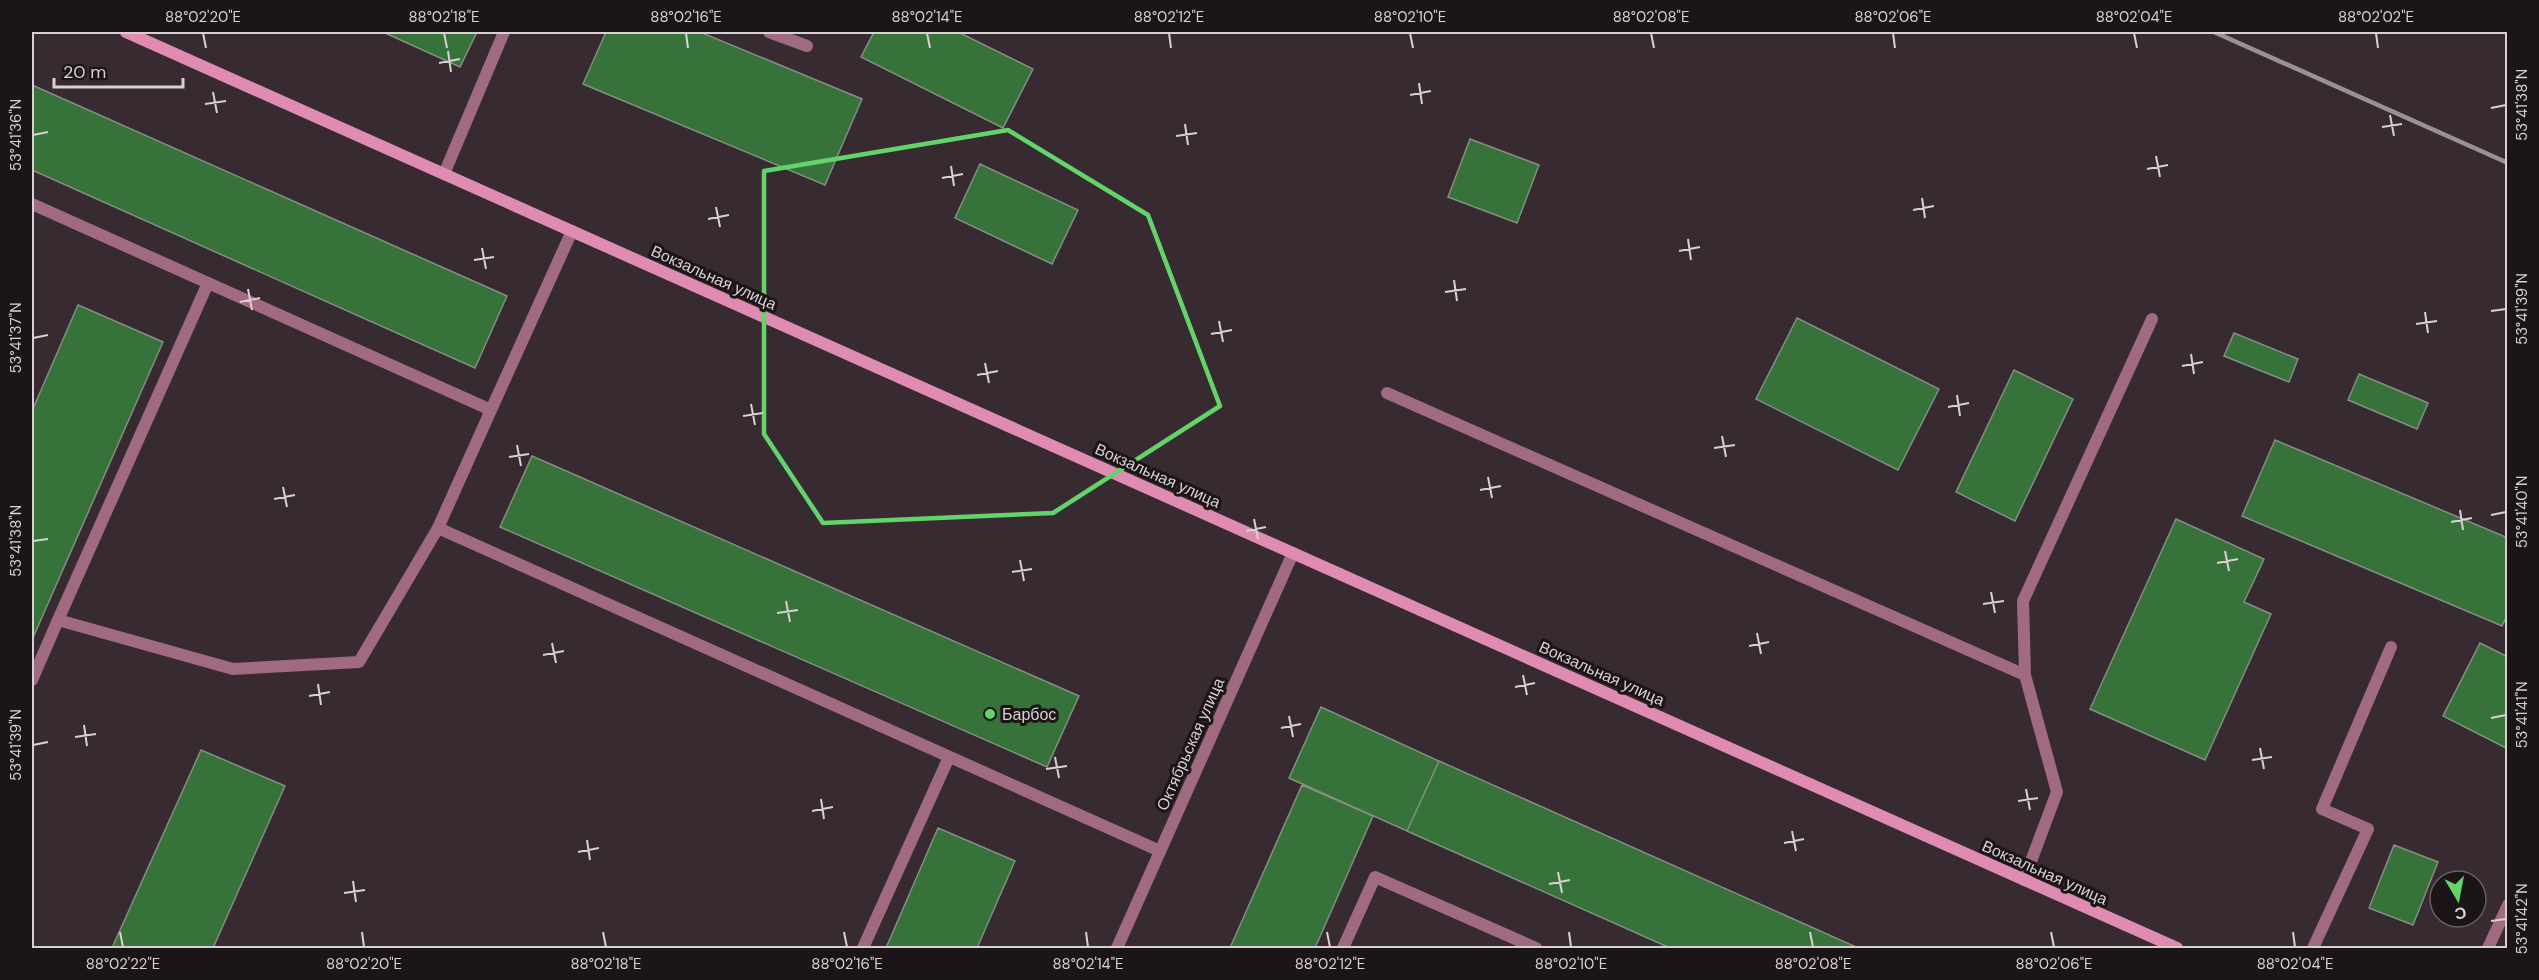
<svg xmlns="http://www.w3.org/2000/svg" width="2539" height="980" font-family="'DM Sans',sans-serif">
<rect width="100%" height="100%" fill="#372a30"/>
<path fill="#37723a" stroke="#848f84" stroke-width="1.5" d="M383 32H477L460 67Z
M606 32H700L862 99 825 185 583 84Z
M874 32H958L1033 69 1003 128 861 57Z
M32 85 507 296 475 368 32 170Z
M1470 139 1539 165 1517 223 1448 197Z
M980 164 1078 210 1052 264 955 218Z
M78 305 163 342 32 640V411Z
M1797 318 1939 389 1898 470 1756 399Z
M2234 333 2298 359 2289 382 2224 356Z
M2014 370 2073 399 2015 521 1956 492Z
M2359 374 2428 403 2417 429 2348 400Z
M2275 440 2508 538V613L2502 626 2242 516Z
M532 456 1079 696 1047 767 500 527Z
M2176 519 2264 559 2244 602 2271 614 2205 760 2090 709Z
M2480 643 2508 657V749L2443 716Z
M1321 707 1439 761 1407 831 1289 778Z
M201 750 285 786 213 948H112Z
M1439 761 1854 946 1853 948H1670L1407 831Z
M1302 785 1373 816 1315 948H1230Z
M938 828 1015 861 977 948H886Z
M2394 845 2438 862 2413 925 2369 908Z"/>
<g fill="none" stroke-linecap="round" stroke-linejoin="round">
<path stroke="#a06a81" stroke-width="12" d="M769 32 807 46
M444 174 504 32
M32 204 491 410 438 528 1160 851
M208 283 58 620 233 669 359 662 438 528
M1387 393 2025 675 2057 792 2024 880
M491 410 572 231
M2025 675 2023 601 2152 319
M32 680 58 620
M863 948 949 757
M1343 948 1375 877 1536 948
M2313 948 2368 829 2322 809 2391 647
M2488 948 2508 905"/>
<path stroke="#a06a81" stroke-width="12" d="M1117 948 1293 553"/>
<path stroke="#e08bb1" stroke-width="12" d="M126 32 2177 948"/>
<path stroke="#9b9195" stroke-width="4.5" d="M2214 32 2508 163"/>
</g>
<path fill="none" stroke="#62d469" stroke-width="4.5" stroke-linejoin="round" d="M1008 130 1148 215 1220 406 1053 513 823 523 764 434V171Z"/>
<path fill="none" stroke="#d8d0d3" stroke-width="2" d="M203 33 206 48M444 33 447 48M686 33 688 48M927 33 930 48M1169 33 1171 48M1410 33 1413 48M1651 33 1654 48M1893 33 1895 48M2134 33 2137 48M2376 33 2378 48M448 51 451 72M439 63 460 59M1419 83 1422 104M213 92 217 113M1410 95 1431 91M205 104 226 101M2491 108 2506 105M2390 115 2394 136M1185 124 1188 145M2382 127 2402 124M33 135 48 132M1176 136 1197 133M2156 156 2160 177M951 166 954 186M2147 169 2168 165M942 178 963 174M1922 198 1925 218M716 207 720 227M1913 210 1934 206M708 219 729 215M1688 239 1691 260M482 248 486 269M1679 251 1700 247M474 260 494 257M1454 280 1457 301M248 289 252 310M1445 292 1466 289M240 302 260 298M2491 311 2506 309M2425 312 2428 333M1219 321 1223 342M2416 324 2437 321M1211 334 1232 330M33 338 48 335M2191 354 2194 374M985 363 989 383M2182 366 2203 362M977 375 998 371M1957 395 1960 416M751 404 755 425M1948 407 1969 403M743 416 763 413M1722 436 1726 457M517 445 521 466M1714 448 1735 445M509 457 529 454M1488 477 1492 498M283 487 287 507M1480 490 1501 486M274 499 295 495M2460 510 2463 530M2491 515 2506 512M1254 519 1258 539M2451 522 2472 518M1246 531 1266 527M33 541 48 539M2225 551 2229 571M1020 560 1024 581M2217 563 2238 559M1012 572 1032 569M1991 592 1995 613M786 601 790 622M1983 604 2004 601M777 613 798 610M1757 633 1761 654M552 643 556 663M1749 646 1769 642M543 655 564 651M1523 675 1527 695M318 684 321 705M1515 687 1535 683M309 696 330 692M1289 716 1293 737M2491 718 2506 715M84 725 87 746M1281 728 1301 724M75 737 96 734M33 745 48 742M2260 748 2264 769M1055 757 1059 778M2252 760 2272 757M1046 769 1067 766M2026 789 2030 810M821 799 824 819M2018 801 2038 798M812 811 833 807M1792 831 1796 851M587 840 590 860M1784 843 1804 839M578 852 599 848M1558 872 1562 893M353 881 356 902M1549 884 1570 880M344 893 365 890M2491 921 2506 919M120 932 123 947M362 932 364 947M603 932 606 947M844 932 847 947M1086 932 1088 947M1327 932 1330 947M1569 932 1571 947M1810 932 1813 947M2051 932 2054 947M2293 932 2295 947"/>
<circle fill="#62d469" stroke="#1b1517" stroke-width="2" cx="990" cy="714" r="6"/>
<g text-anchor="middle" stroke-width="6" stroke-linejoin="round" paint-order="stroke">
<g font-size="16" fill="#d8d0d3" stroke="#1b1517">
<text transform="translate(714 277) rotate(24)" y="6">Вокзальная улица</text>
<text transform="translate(1158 475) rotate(24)" y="6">Вокзальная улица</text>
<text transform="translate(1602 673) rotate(24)" y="6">Вокзальная улица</text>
<text transform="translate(1190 744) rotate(-66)" y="6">Октябрьская улица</text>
<text transform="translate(2045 872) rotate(24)" y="6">Вокзальная улица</text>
</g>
<g font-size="16" fill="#d8d0d3" stroke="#1b1517" text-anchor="start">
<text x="1002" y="720">Барбос</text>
</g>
</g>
<rect width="2539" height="980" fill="none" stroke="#1b1517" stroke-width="66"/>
<g transform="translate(2458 899) rotate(170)"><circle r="28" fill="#1b1517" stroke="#676062" stroke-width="1.5"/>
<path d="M0-4.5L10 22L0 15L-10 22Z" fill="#62d469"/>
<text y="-9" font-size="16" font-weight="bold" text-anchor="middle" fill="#d8d0d3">С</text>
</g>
<path d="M54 78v9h129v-9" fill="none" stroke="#d8d0d3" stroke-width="3"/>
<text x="63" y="78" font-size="18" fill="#d8d0d3" stroke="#1b1517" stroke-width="4.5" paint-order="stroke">20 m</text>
<rect x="33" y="33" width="2473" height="914" fill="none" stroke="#d8d0d3" stroke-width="2"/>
<g font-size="15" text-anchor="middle" fill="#d8d0d3">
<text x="203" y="22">88°02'20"E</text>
<text x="444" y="22">88°02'18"E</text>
<text x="686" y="22">88°02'16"E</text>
<text x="927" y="22">88°02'14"E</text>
<text x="1169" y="22">88°02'12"E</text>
<text x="1410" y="22">88°02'10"E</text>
<text x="1651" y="22">88°02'08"E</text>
<text x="1893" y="22">88°02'06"E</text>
<text x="2134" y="22">88°02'04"E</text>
<text x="2376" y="22">88°02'02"E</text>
<text transform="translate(2522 105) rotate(-90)" y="5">53°41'38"N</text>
<text transform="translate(16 135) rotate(-90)" y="5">53°41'36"N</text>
<text transform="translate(2522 309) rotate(-90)" y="5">53°41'39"N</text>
<text transform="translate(16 338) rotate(-90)" y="5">53°41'37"N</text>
<text transform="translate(2522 512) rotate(-90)" y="5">53°41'40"N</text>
<text transform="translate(16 541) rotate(-90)" y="5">53°41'38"N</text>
<text transform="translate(2522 715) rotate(-90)" y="5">53°41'41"N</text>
<text transform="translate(16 745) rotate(-90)" y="5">53°41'39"N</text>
<text transform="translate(2522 919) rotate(-90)" y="5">53°41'42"N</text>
<text x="123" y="969">88°02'22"E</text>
<text x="364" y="969">88°02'20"E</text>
<text x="606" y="969">88°02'18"E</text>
<text x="847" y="969">88°02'16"E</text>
<text x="1088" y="969">88°02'14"E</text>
<text x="1330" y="969">88°02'12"E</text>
<text x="1571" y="969">88°02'10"E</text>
<text x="1813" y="969">88°02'08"E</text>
<text x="2054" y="969">88°02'06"E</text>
<text x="2295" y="969">88°02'04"E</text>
</g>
</svg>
